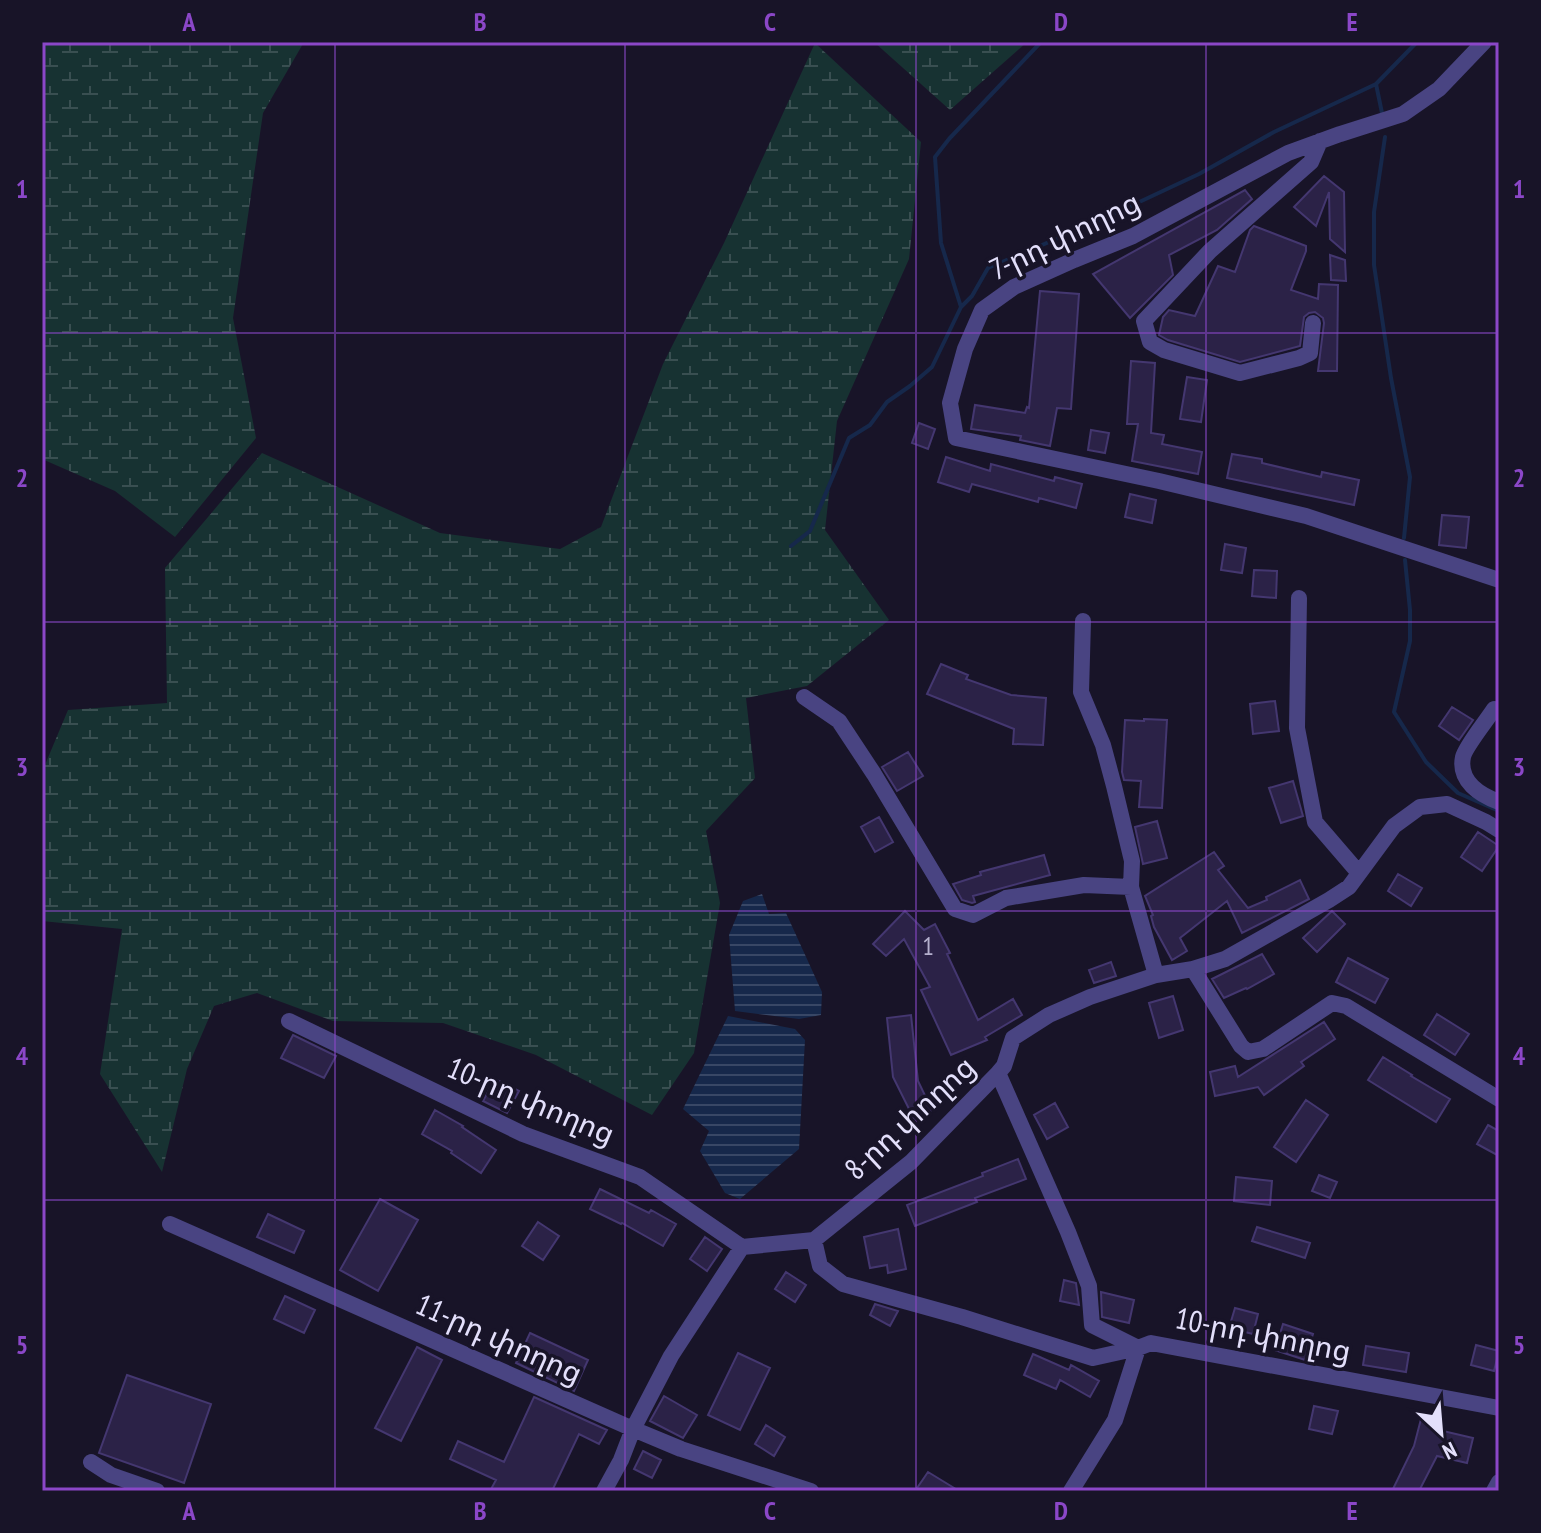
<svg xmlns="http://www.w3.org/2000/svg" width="1541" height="1533" font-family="'PT Sans Narrow','Noto Sans Armenian',sans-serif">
<defs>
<pattern id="wetland-marsh" width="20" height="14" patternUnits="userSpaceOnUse" patternTransform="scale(2)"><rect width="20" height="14" fill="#173232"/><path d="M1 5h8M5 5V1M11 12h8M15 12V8" fill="none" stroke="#394f51"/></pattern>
<pattern id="water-rules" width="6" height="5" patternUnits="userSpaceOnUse" patternTransform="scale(2)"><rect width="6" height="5" fill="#16284b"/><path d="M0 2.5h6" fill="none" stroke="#384766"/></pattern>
</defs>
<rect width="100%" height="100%" fill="#181428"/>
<path fill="url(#wetland-marsh)" d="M42 42H304L263 113 233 318 256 438 175 537 115 491 42 459Z
M874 42H1027L950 110Z
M815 43 921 142 909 259 837 421 825 530 889 620 807 686 746 698 755 778 706 831 720 903 694 1053 652 1115 536 1055 443 1023 333 1021 257 993 214 1006 187 1069 162 1172 100 1074 122 929 42 921V772L68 710 167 703 165 568 262 453 440 533 560 549 601 527 663 364 724 243Z"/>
<path fill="url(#water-rules)" d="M762 894 769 914 786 913 822 992 821 1015 799 1019 735 1011 729 935 743 901Z
M728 1016 795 1029 805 1040 799 1149 740 1199 725 1193 700 1151 709 1131 683 1109Z"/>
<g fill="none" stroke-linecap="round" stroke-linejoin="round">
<path stroke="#16284b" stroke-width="4" d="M1376 84 1382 113
M1385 137 1374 212V265L1391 378 1410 477 1404 538
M961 307 941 243 935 157 949 139 1041 42
M791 546 810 531 849 438 870 425 887 402 910 386 932 367 961 307 972 296 988 268 1103 219 1199 174 1274 132 1376 84 1417 42
M1405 560 1410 610V641L1394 712 1426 762 1458 793 1499 811"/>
</g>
<path fill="#2b2247" stroke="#443770" stroke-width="2" d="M1324 176 1344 192 1345 252 1330 239 1329 192 1316 226 1294 207Z
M1245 190 1252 199 1217 230 1169 255 1173 275 1130 318 1093 274Z
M1254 226 1306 246V251L1291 290 1318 299 1319 284 1338 285 1337 371H1318L1324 323 1323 318 1315 312 1309 313 1304 317 1300 346 1240 362 1168 340 1159 335 1163 317 1169 310 1195 316 1218 266 1235 272 1250 230Z
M1330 255 1345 260 1346 281 1331 280Z
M1040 291 1079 294 1071 409 1057 408 1050 446 1020 440 1021 436 971 429 975 405 1025 413 1027 407 1029 408Z
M1131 361 1155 363 1151 433 1164 435 1162 444 1202 452 1198 474 1132 461 1138 424H1127Z
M1187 377 1207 380 1201 422 1180 419Z
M919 423 935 429 928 449 912 443Z
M1091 430 1109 433 1105 453 1088 450Z
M1232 454 1262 459V463L1321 477 1322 472 1359 480 1354 505 1227 478Z
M946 457 990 471 991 464 1054 481 1055 477 1082 484 1076 508 1039 498 1038 502 972 484 969 492 938 482Z
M1130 494 1156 500 1152 523 1125 517Z
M1442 515 1469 517 1466 548 1439 545Z
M1225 544 1246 548 1242 573 1221 570Z
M1254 570 1277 571 1276 598 1252 596Z
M941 664 968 675 966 679 1011 695 1046 698 1043 745 1013 744 1014 729 927 694Z
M1275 701 1279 731 1253 734 1250 704Z
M1452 707 1473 720 1459 740 1439 726Z
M1144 719 1167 720 1162 808 1139 807 1141 781 1124 780 1122 772 1125 720 1144 721Z
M908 752 923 776 897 791 882 767Z
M1293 781 1303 816 1281 823 1269 788Z
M879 817 893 842 875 852 861 827Z
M1157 821 1167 858 1143 864 1135 827Z
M1478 832 1499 846 1482 871 1461 857Z
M1214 852 1224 866 1218 870 1248 908 1267 900 1266 897 1300 880 1309 899 1242 933 1227 901 1180 938 1187 951 1172 960 1154 927 1151 916 1153 915 1145 896Z
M1044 855 1050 875 973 896 975 902 972 903 962 900 953 884 981 875 980 872Z
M1398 874 1422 888 1411 906 1388 891Z
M905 911 924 930 935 924 950 953 947 954 978 1020 1013 999 1022 1015 985 1037 987 1040 951 1055 921 990 930 987 904 939 886 956 873 944Z
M1332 911 1345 924 1317 952 1303 938Z
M1262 954 1274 974 1247 989 1246 988 1224 998 1212 979Z
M1348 958 1388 979 1375 1003 1336 982Z
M1111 962 1116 976 1094 983 1089 970Z
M1173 996 1183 1030 1159 1038 1149 1003Z
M1437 1014 1469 1034 1455 1055 1424 1035Z
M911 1015 918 1081 932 1110 914 1119 893 1077 887 1018Z
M1324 1022 1335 1039 1301 1062 1304 1066 1264 1095 1258 1087 1215 1096 1210 1072 1235 1066 1238 1077Z
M293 1035 336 1056 324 1078 281 1058Z
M1383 1057 1412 1075 1411 1076 1450 1099 1436 1122 1368 1080Z
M495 1079 519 1091 507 1113 483 1101Z
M1306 1100 1328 1115 1296 1162 1274 1147Z
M1055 1103 1068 1127 1047 1139 1034 1115Z
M435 1110 463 1126 462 1127 496 1150 481 1173 451 1153 452 1151 422 1134Z
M1488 1125 1499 1131V1156L1477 1144Z
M1018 1159 1026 1179 975 1198 977 1202 915 1226 907 1205 983 1176 982 1173Z
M1319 1175 1337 1182 1330 1198 1312 1191Z
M1236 1177 1272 1181 1270 1205 1234 1201Z
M600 1189 649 1213 651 1210 676 1224 663 1246 622 1223 621 1224 590 1209Z
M380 1199 418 1220 378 1291 340 1270Z
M268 1214 304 1231 294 1253 257 1237Z
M538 1222 559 1236 543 1260 522 1246Z
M1257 1227 1310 1243 1305 1258 1252 1241Z
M898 1229 906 1269 888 1273 887 1265 870 1268 864 1237Z
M705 1237 722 1249 707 1271 690 1259Z
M786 1272 806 1285 795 1302 775 1289Z
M1064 1280 1076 1283 1079 1305 1060 1301Z
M1101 1292 1134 1300 1129 1323 1102 1317Z
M285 1296 315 1310 304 1333 274 1319Z
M875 1304 898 1311 890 1326 870 1315Z
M1235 1308 1258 1314 1253 1334 1229 1328Z
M1283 1324 1313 1334 1305 1360 1275 1350Z
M530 1333 588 1360 574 1391 516 1363Z
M1476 1345 1499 1351 1494 1371 1471 1365Z
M1366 1346 1409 1353 1406 1372 1363 1365Z
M417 1347 442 1360 401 1441 375 1428Z
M738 1353 770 1368 740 1430 708 1415Z
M1033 1354 1069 1370 1071 1365 1099 1381 1090 1397 1060 1380 1056 1389 1024 1375Z
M127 1375 211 1404 184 1483 99 1453Z
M664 1396 697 1415 683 1438 650 1421Z
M534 1397 607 1430 599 1444 579 1434 552 1491H490L496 1480 450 1459 458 1441 504 1462Z
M1314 1406 1338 1411 1332 1434 1309 1429Z
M1421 1419 1444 1426 1443 1431 1473 1438 1467 1463 1437 1456 1419 1491H1392L1414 1446Z
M766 1425 785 1437 774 1456 755 1444Z
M643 1451 661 1460 652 1478 634 1469Z
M928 1472 959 1491H915Z"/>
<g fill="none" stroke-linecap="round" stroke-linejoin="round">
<path stroke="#494482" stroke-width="16" d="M1484 42 1439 89 1403 114 1340 134 1288 153 1133 236 1074 260 1014 287 982 310 965 349 950 403 956 438 1159 481 1306 516 1499 580
M1313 323 1310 353 1299 358 1240 373 1164 350 1150 342 1144 321 1210 251 1311 162 1320 141
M1299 598 1297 728 1315 822 1358 872
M1083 621 1081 692 1103 745 1114 786 1132 861 1131 887 1156 975
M804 697 839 721 874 774 955 909 973 915 1006 898 1084 885 1131 887
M1494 709C1487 720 1465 747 1463 757 1458 781 1480 795 1499 802
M1193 969 1241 1046 1248 1052 1263 1049 1332 1003 1346 1006 1499 1099
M289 1021 523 1134 640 1177 742 1247
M998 1073 1068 1232 1089 1286 1092 1325 1138 1348 1115 1420 1071 1491
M170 1224 633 1429 681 1449 811 1491
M814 1240 820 1266 843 1284 962 1317 1093 1358 1138 1348 1151 1343 1499 1408
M91 1462 111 1475 157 1491
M604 1491 621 1460 633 1429 671 1356 742 1247 814 1240 911 1162 998 1073 1004 1066 1013 1038 1049 1015 1090 997 1156 975 1193 969 1225 959 1329 900 1349 887 1394 826 1420 807 1447 804 1486 822 1499 830
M1494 1491 1499 1482"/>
</g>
<path fill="none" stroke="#8b47c8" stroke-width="2" stroke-opacity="0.55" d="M335 42V1491M625 42V1491M916 42V1491M1206 42V1491M42 333H1499M42 622H1499M42 911H1499M42 1200H1499"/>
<g text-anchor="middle" stroke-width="7" stroke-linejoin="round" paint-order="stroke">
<g font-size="26" fill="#b5b0ce">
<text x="928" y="955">1</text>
</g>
<g font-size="30" fill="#e3dffb" stroke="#181428">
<text transform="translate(1065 236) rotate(-26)" y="10">7-րդ փողոց</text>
<text transform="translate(531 1101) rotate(23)" y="10">10-րդ փողոց</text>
<text transform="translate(910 1118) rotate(-43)" y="10">8-րդ փողոց</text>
<text transform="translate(1263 1335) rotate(11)" y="10">10-րդ փողոց</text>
<text transform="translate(499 1339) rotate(24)" y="10">11-րդ փողոց</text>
</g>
</g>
<rect width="1541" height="1533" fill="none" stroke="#181428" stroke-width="88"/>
<g transform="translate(1441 1433) rotate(154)" stroke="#181428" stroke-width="6" paint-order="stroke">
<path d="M0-6L14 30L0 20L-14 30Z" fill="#e3dffb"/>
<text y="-12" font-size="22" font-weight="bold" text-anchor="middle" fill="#e3dffb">N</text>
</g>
<rect x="44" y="44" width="1453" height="1445" fill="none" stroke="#8b47c8" stroke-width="3"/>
<g font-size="26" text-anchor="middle" font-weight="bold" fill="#8b47c8">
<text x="189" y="31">A</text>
<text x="480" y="31">B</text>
<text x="770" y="31">C</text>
<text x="1061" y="31">D</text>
<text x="1352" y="31">E</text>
<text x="22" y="198">1</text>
<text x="1519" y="198">1</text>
<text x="22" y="487">2</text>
<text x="1519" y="487">2</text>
<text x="22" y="776">3</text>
<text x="1519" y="776">3</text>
<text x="22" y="1065">4</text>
<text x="1519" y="1065">4</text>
<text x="22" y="1354">5</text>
<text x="1519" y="1354">5</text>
<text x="189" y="1520">A</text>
<text x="480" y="1520">B</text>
<text x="770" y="1520">C</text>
<text x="1061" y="1520">D</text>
<text x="1352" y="1520">E</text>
</g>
</svg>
